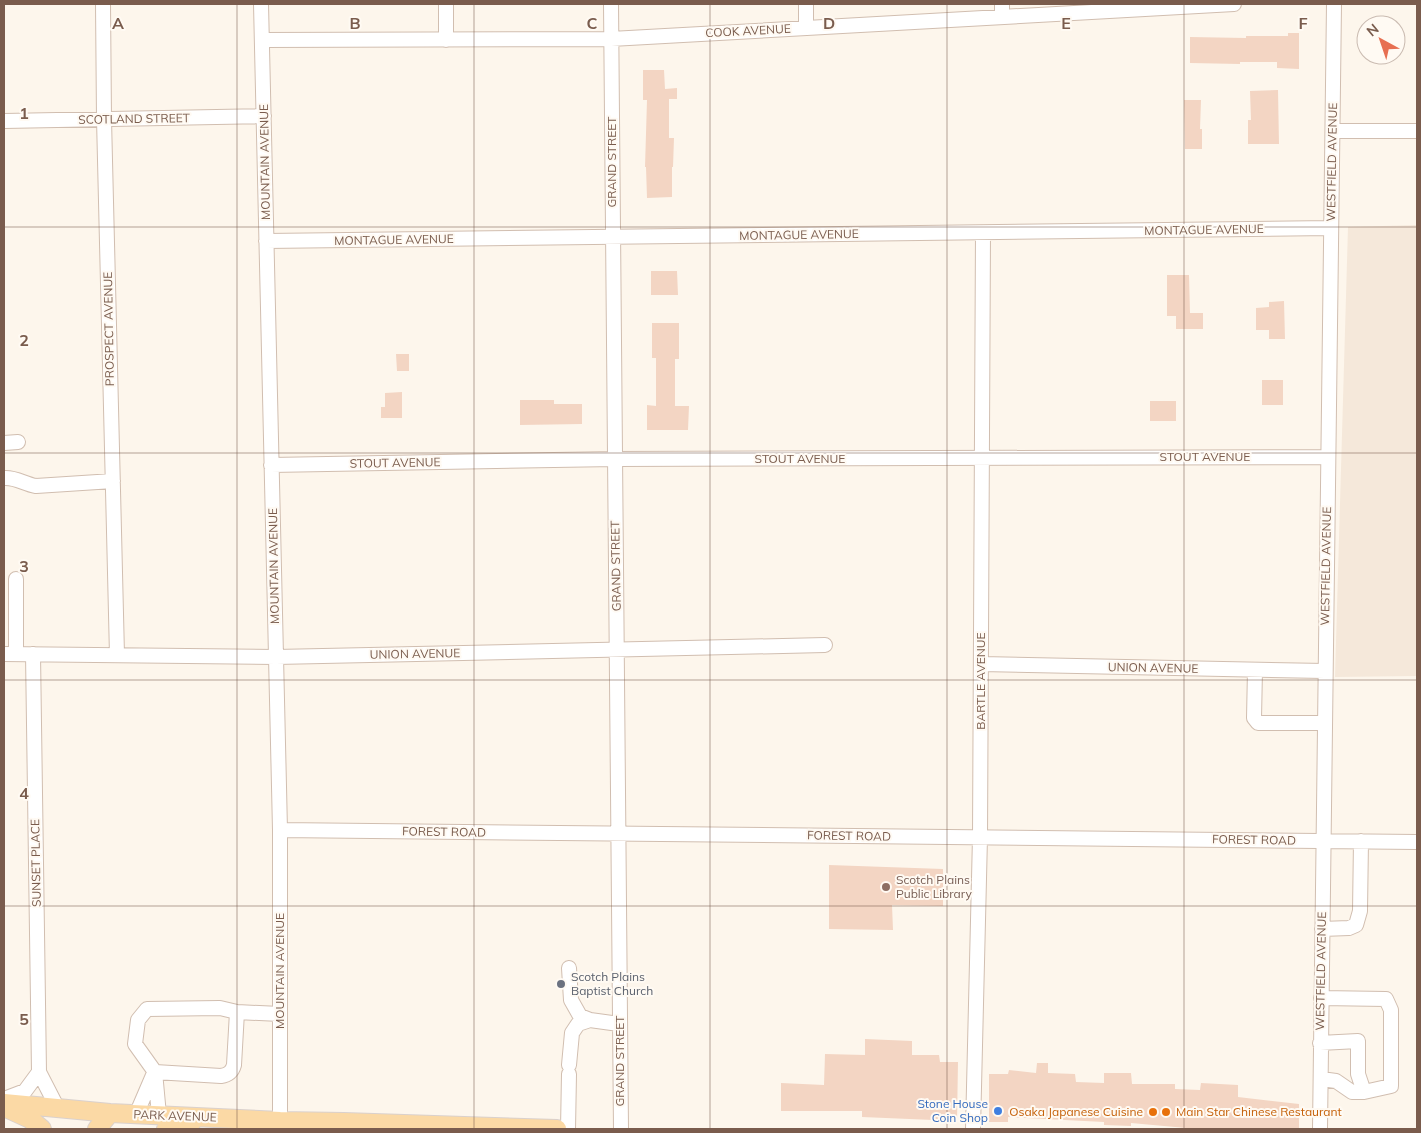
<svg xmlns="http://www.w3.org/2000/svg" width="1421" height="1133" font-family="Mulish,sans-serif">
<rect width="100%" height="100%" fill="#fdf6ec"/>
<path fill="#f5e8da" d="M1417 225V676L1335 677 1348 227Z"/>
<path fill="#f3d5c3" d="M1288 33H1299V69L1277 68V62H1240V64L1190 63V37L1246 38V36H1288Z
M643 70H664L665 89 677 88V99H669V138H674L673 167H672V197L647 198 646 167H645L647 100H643Z
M1278 90 1279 144H1248V120H1251L1250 91Z
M1184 100H1201L1200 129H1202V149H1185Z
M651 271H677L678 295H651Z
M1167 275H1189L1190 313H1203V329H1176V316H1167Z
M1284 301 1285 339H1269V330H1256V308L1269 307V302Z
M652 323H679V359H675V406H689L688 430H647V405L656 406V358H652Z
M396 354H409V371H397Z
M1262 380H1283V405H1262Z
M402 392V418H381V407H385V393Z
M520 400H554V404H582V424L520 425Z
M1150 401H1176V421H1150Z
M829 865 943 869V906L892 905 893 930 829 929Z
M865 1039 912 1041V1055H939L940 1062H958L957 1121 862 1117V1111H781V1083L824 1085 825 1054 865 1055Z
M1037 1063H1048V1073L1075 1074 1076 1082 1104 1083V1073H1131L1132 1084H1175V1089L1200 1090 1201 1083 1238 1085V1097L1299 1104V1129H1197L1131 1123V1126L1104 1125V1122L1008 1117V1122H989V1074H1008L1009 1070 1036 1073Z"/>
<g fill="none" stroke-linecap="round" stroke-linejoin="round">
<g stroke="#d1beb0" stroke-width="16">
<path id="minor" d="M103 4 104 119 117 655
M261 4 280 830V1129
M446 4V40
M611 4 621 1129
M1002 17V4
M806 28V4
M262 40 611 39 1234 4
M4 121 264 116
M1333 131H1417
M266 241 1331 228
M4 443 18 442
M271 465 615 459 1328 457
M4 478C16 477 24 484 36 486L113 481
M16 579V654
M4 654 276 657 825 645
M33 654 39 1072 58 1109
M981 664 1325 671
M1255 670 1254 718 1258 723H1325
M280 830 1417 842
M1322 929 1349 928 1356 925 1360 911 1361 841
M569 968 571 1000 580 1016 590 1020 619 1024
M1320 1043 1358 1041V1074L1364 1092 1391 1086V1010L1386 999 1321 998
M569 1065 572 1033 578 1024 590 1020
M155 1072 221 1076C228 1075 232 1072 234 1065L237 1012 280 1014
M1321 1079 1336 1081 1352 1092H1364
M4 1099 25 1091 39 1072
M136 1115 154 1073
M159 1115 155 1072 135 1044 138 1020 147 1009 220 1008 237 1012
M568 1129 569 1074
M973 1129 980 837 983 233
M1320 1129 1334 4"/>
</g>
<g stroke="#dad1cd" stroke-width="20">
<path id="major" d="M4 1103 110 1113 280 1121 344 1122 557 1129
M6 1108 30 1119 42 1129
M97 1129 110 1113
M166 1129 193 1121"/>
</g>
<use href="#minor" stroke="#fff" stroke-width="14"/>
<use href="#major" stroke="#fbd9a5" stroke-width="18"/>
</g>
<path fill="none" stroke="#7a5c4d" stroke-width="1" stroke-opacity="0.55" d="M237 4V1129M474 4V1129M710 4V1129M947 4V1129M1184 4V1129M4 227H1417M4 453H1417M4 680H1417M4 906H1417"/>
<circle fill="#8d6e63" stroke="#fffaf3" stroke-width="2" cx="886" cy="887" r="5"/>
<circle fill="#6b7280" stroke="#fffaf3" stroke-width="2" cx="561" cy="984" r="5"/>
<circle fill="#3f7fe0" stroke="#fffaf3" stroke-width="2" cx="998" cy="1111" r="5"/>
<g fill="#e8710a" stroke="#fffaf3" stroke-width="2">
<circle cx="1153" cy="1112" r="5"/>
<circle cx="1166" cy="1112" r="5"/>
</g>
<g text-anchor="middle" stroke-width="4" stroke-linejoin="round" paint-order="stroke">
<g font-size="12" fill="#7a5c4d" stroke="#fffaf3">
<text transform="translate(748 31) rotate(-3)" y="4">COOK AVENUE</text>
<text transform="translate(134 119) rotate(-1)" y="4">SCOTLAND STREET</text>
<text transform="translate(265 162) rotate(-91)" y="4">MOUNTAIN AVENUE</text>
<text transform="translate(612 162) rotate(-90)" y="4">GRAND STREET</text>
<text transform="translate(1332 162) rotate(-89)" y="4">WESTFIELD AVENUE</text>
<text transform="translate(1204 230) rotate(-1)" y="4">MONTAGUE AVENUE</text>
<text transform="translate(799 235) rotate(-1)" y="4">MONTAGUE AVENUE</text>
<text transform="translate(394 240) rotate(-1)" y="4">MONTAGUE AVENUE</text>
<text transform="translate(109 329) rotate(-91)" y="4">PROSPECT AVENUE</text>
<text x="1205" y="461">STOUT AVENUE</text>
<text x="800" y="463">STOUT AVENUE</text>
<text transform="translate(395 463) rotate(-1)" y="4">STOUT AVENUE</text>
<text transform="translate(274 566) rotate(-91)" y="4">MOUNTAIN AVENUE</text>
<text transform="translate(616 566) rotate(-91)" y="4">GRAND STREET</text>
<text transform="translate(1326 566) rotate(-89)" y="4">WESTFIELD AVENUE</text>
<text transform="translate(415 654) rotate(-1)" y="4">UNION AVENUE</text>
<text transform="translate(1153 668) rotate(1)" y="4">UNION AVENUE</text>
<text transform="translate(981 681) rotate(-90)" y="4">BARTLE AVENUE</text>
<text transform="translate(444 832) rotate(1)" y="4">FOREST ROAD</text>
<text transform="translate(849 836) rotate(1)" y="4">FOREST ROAD</text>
<text transform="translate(1254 840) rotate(1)" y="4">FOREST ROAD</text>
<text transform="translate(36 863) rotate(-91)" y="4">SUNSET PLACE</text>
<text transform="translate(280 971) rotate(-90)" y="4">MOUNTAIN AVENUE</text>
<text transform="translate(1321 971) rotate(-89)" y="4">WESTFIELD AVENUE</text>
<text transform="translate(620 1061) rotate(-90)" y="4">GRAND STREET</text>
<text transform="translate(175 1116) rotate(2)" y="4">PARK AVENUE</text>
</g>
<g font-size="12" fill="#785e54" stroke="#fffaf3" text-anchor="start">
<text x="896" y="884">Scotch Plains<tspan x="896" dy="14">Public Library</tspan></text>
</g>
<g font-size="12" fill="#5b616d" stroke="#fffaf3" text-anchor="start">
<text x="571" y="981">Scotch Plains<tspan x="571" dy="14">Baptist Church</tspan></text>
</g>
<g font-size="12" fill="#366cbe" stroke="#fffaf3" text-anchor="end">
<text x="988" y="1108">Stone House<tspan x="988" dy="14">Coin Shop</tspan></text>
</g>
<g font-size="12" fill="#c56008" stroke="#fffaf3" text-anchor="end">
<text x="1143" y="1116">Osaka Japanese Cuisine</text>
<text x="1176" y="1116" text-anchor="start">Main Star Chinese Restaurant</text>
</g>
</g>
<g font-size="16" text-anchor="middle" font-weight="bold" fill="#7a5c4d" stroke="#fffaf3" stroke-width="4" stroke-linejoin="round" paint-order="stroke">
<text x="118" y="29">A</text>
<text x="355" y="29">B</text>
<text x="592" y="29">C</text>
<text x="829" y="29">D</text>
<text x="1066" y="29">E</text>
<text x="1303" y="29">F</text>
<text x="24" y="119">1</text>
<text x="24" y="346">2</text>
<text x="24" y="572">3</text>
<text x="24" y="799">4</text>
<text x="24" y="1025">5</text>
</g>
<rect width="1421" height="1133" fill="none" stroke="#7a5c4d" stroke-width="10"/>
<g transform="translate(1381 40) rotate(320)"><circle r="24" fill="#fffaf3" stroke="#cabbb1"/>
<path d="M0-4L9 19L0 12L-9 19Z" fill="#e76f51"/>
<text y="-8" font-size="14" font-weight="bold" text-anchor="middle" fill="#7a5c4d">N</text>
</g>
</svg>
